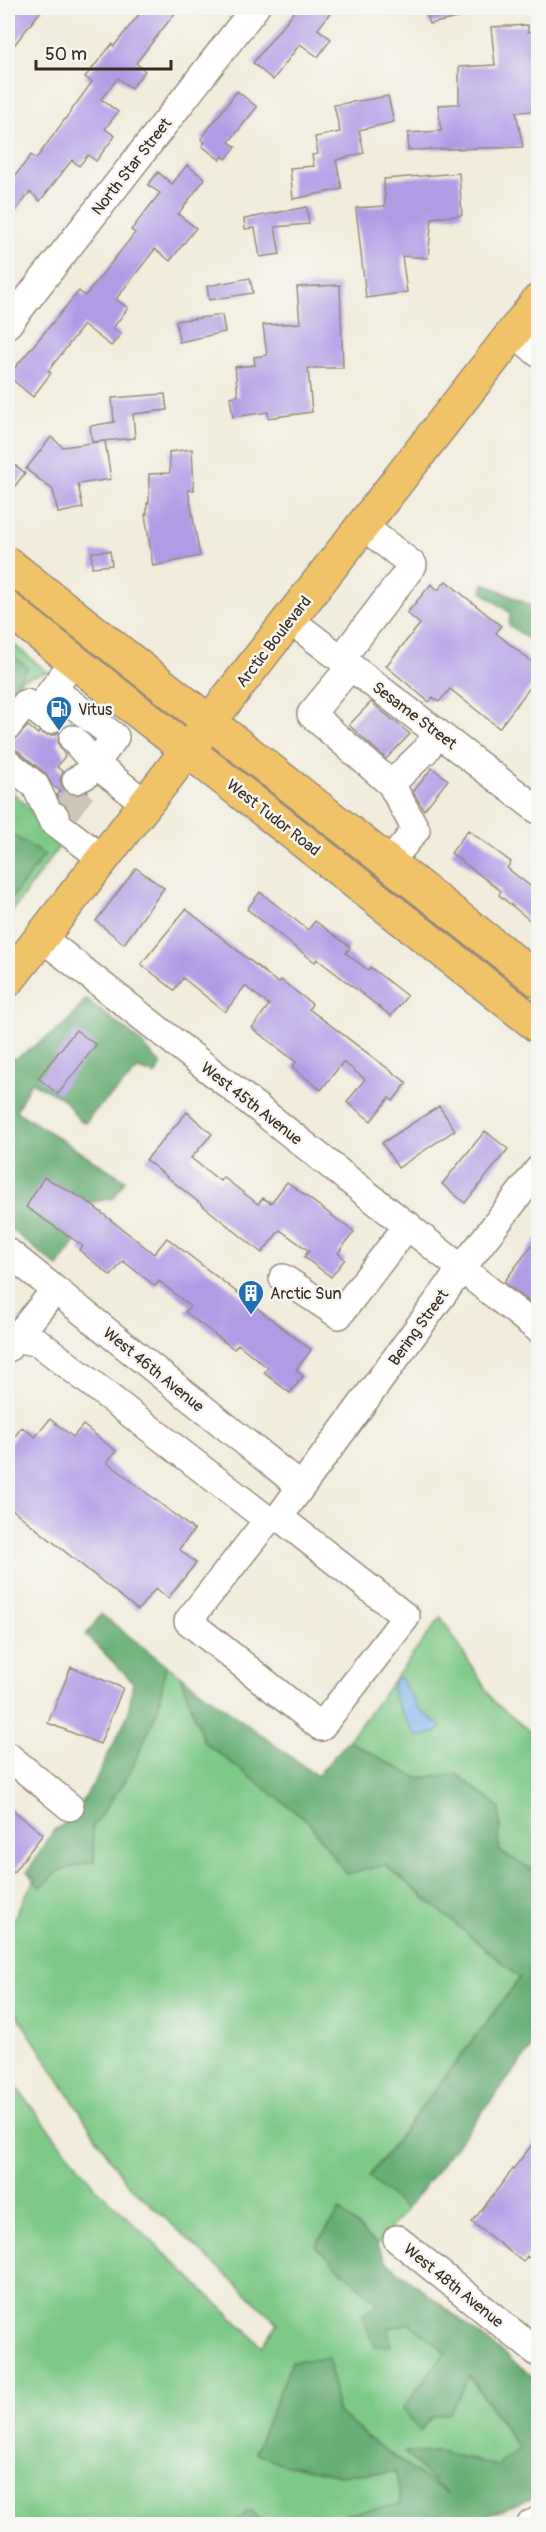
<svg xmlns="http://www.w3.org/2000/svg" width="546" height="2532" font-family="Pangolin,sans-serif">
<rect width="100%" height="100%" fill="#f6f6f2"/>
<filter id="ink" filterUnits="userSpaceOnUse"><feTurbulence type="fractalNoise" baseFrequency=".0167" numOctaves="2"/><feDisplacementMap in="SourceGraphic" scale="12" xChannelSelector="R" yChannelSelector="G"/><feConvolveMatrix kernelMatrix="1 2 1 2 8 2 1 2 1" color-interpolation-filters="sRGB"/></filter>
<filter id="wash" filterUnits="userSpaceOnUse"><feTurbulence type="fractalNoise" baseFrequency=".008" numOctaves="4" result="noise"/><feDisplacementMap in="SourceGraphic" scale="24" xChannelSelector="R" yChannelSelector="G"/><feGaussianBlur stdDeviation="1.35" result="paint"/><feColorMatrix in="noise" values="0 0 0 0 0 0 0 0 0 0 0 0 0 0 0 0 0 1.4 0 .05"/><feComposite in="paint" operator="in"/></filter>
<g filter="url(#wash)">
<rect width="100%" height="100%" fill="#f1ecdb"/>
<path fill="#7fc987" stroke="#5d7a52" stroke-width="1.5" d="M8 640 48 672 22 679 8 696Z
M8 788 64 840 8 917Z
M441 1617 494 1702 538 1738V1873L499 1851 500 1808 457 1774 417 1778 348 1741Z
M166 1665 180 1675 204 1742 308 1821 346 1874 385 1865 520 1978 369 2176 406 2210 377 2245 340 2210 388 2328 409 2323 446 2352 403 2408 420 2431C435 2411 456 2397 469 2376L519 2449 496 2466 439 2451 405 2453 453 2498 371 2440 337 2411 329 2358 335 2475 396 2472 401 2505 298 2524H264L251 2510 231 2524H8V2077L94 2186 262 2346 278 2323 124 2180 8 2001V1929L34 1880 40 1888 58 1871 94 1861 92 1828 130 1773 158 1709Z"/>
<path fill="#67ad74" stroke="#516c49" stroke-width="1.5" d="M484 583 538 609V646L509 625 510 613 482 592Z
M8 652 28 668 8 696Z
M8 832 45 855 8 903Z
M86 999 135 1037 162 1065 155 1075 139 1069 92 1114 86 1123 78 1119 64 1099 31 1082 16 1111 125 1180 114 1198 89 1203 83 1213 90 1222 58 1267 8 1227V1056L15 1059 65 1025Z
M101 1614 166 1665 158 1709 130 1773 92 1828 94 1861 58 1871 40 1888 28 1871 54 1830 71 1820 94 1783 128 1714 133 1682 86 1635Z
M180 1675 317 1776 348 1741 417 1778 456 1774 500 1808 499 1851 538 1873V2040L406 2210 369 2177 520 1978 386 1865 346 1874 308 1821 204 1742Z
M340 2210 377 2245 386 2261 538 2381V2494L531 2500 463 2524H298L401 2504 396 2472 335 2475 282 2464 255 2452 292 2361 329 2358 337 2411 373 2442 448 2495 404 2452 439 2451 496 2466 519 2449 470 2376 450 2413 432 2416 420 2431 403 2408 446 2352 409 2323 389 2328 391 2346H375L362 2315 378 2304 315 2246Z
M251 2510 264 2524H231Z"/>
<path fill="#7bb6ec" stroke="#5b7085" stroke-width="1.5" d="M400 1678 418 1708 442 1727 437 1732 418 1737C412 1730 391 1697 392 1688 392 1686 395 1680 395 1679Z"/>
<g id="blocks">
<path fill="#b19be5" d="M8 8H43L8 53Z
M144 8H179L136 63 145 71 131 88 118 78 101 99 118 112 105 129 115 136 96 161 88 155 79 166 72 160 40 201 30 192 8 221V185L31 155 36 159 92 82 85 77 112 44 114 46Z
M297 8H334L318 29 331 39 318 57 300 44 273 80 253 63Z
M426 8H475L476 14 429 24Z
M528 25V32H538V111L516 112 523 147 408 150V133L441 131 438 105 459 104V67L495 65 491 27Z
M237 91 257 107 229 142 236 147 226 159 223 156 220 160 202 146 205 142 201 139Z
M388 96 394 122 359 130 364 153 336 160 342 189 293 199 290 168 314 166 312 155 318 154 315 137 340 132 334 105Z
M187 165 205 179 178 214 196 228 170 261 155 249 116 299 128 308 113 328 121 334 111 346 84 325 48 371 51 373 33 397 8 376 79 291 85 296 135 233 131 230 160 193 148 185 158 172 172 184Z
M459 173 462 215 432 218 428 258 402 256 407 292 366 298 356 208 385 206 384 179Z
M307 207 309 224 275 227 280 254 260 257 255 228 245 229 244 219Z
M250 278 253 293 209 300 207 286Z
M340 285 343 368H308L312 412 268 418V412L233 417 230 397 238 396 235 367 255 365 254 357 267 355 263 325 300 323 297 287Z
M222 315 225 332 179 342 176 321Z
M165 394 167 410 133 414 135 438 92 442 90 426 114 422 112 398Z
M51 437 63 447 105 441 111 479 78 484 83 508 58 513 53 490 26 469Z
M192 449 194 490H188L200 556 153 566 145 514H147V503H149V474L170 473 169 452Z
M8 460 25 473 8 495Z
M110 551 112 565 92 567V552Z
M446 581 501 626 496 633 538 667V677L499 728 450 689 439 702 433 697 429 702 386 666 420 624 407 613 431 584 438 590Z
M371 702 410 734 386 759 349 725Z
M28 726 38 734 39 732 47 735H55L60 731 58 743 65 756 57 767 63 772 60 780 62 786 67 793 74 796 87 792 70 814 69 809 61 802 57 795 60 791 53 786 45 773 18 751 8 748V741L14 740Z
M432 768 448 780 424 810 413 792Z
M468 830 511 862 507 868 538 892V927L499 895 501 891 451 853Z
M136 868 164 888 124 944 96 921Z
M260 892 308 930 315 921 350 947 346 953 368 970 370 967 407 996 391 1016 317 959 315 962 295 947 247 909Z
M186 909 278 983 281 980 312 1004 309 1009 407 1083 393 1101 389 1098 371 1121 347 1102 365 1079 343 1062 321 1090 292 1067 296 1062 252 1028 269 1005 245 986 225 1012 183 978 174 990 141 964Z
M76 1030 96 1045 58 1094 38 1078Z
M439 1106 455 1130 398 1168 382 1143Z
M187 1112 212 1134 191 1158 220 1181 223 1177 258 1204 263 1198 271 1203 287 1182 354 1232 338 1253 345 1259 331 1277 304 1257 309 1251 280 1230 262 1253 146 1160Z
M485 1131 508 1149 465 1203 442 1184Z
M44 1177 84 1199 154 1254 167 1238 311 1350 296 1370 303 1376 290 1393 264 1373 268 1368 238 1344 234 1349 185 1312 190 1306 159 1281 155 1286 123 1261 111 1276 79 1250 83 1246 26 1207Z
M538 1237V1309L504 1282Z
M50 1419 73 1437 83 1425 116 1451 107 1462 194 1530 179 1549 196 1563 168 1598 156 1588 138 1610 8 1506V1445L22 1427 35 1437Z
M71 1667 123 1688 100 1744 48 1723Z
M8 1806 43 1834 8 1879Z
M538 2137V2265L527 2256 523 2262 472 2222Z"/>
</g>
</g>
<g filter="url(#ink)">
<use href="#blocks" fill-opacity="0" stroke="#968b7c" stroke-width="1.5"/>
<g fill="none" stroke-linecap="round" stroke-linejoin="round">
<path stroke="#cdc5b5" stroke-width="27" stroke-dasharray="27 14" stroke-linecap="butt" d="M66 811 84 787"/>
<g stroke="#968b7c" stroke-width="30">
<path id="minor" d="M8 324 255 8
M514 332 538 353
M290 620 538 810
M341 659 413 565 363 526
M351 666 311 714 391 784 416 830 389 863
M53 689 115 737 95 764 146 804
M49 720 37 711 64 674
M8 726 26 703 37 711
M73 739 95 764 86 775 76 780
M8 763 35 785 52 820
M391 784 425 751 438 733
M55 816 52 820 103 859
M41 937 538 1329
M8 1252 300 1486
M283 1278 339 1315 408 1225
M8 1334 15 1339 38 1342 268 1520 188 1621 321 1727 406 1617 279 1517 462 1268 538 1170
M8 1348 55 1290
M8 1756 70 1807
M397 2239 538 2353
M531 2524 538 2521"/>
</g>
<g stroke="#968b7c" stroke-width="36">
<path id="major" d="M8 564 538 980
M8 609 538 1026
M8 980 538 301"/>
</g>
<use href="#minor" stroke="#fff" stroke-width="27"/>
<use href="#major" stroke="#f1c369" stroke-width="33"/>
</g>
</g>
<defs>
<g id="fuel-pin" transform="scale(1.35)"><path d="M0 17L-7.5 6A9.5 9.5 0 1 1 7.5 6Z" fill="#1f6fb2" stroke="#f6f6f2"/><path d="M-5.5-6h7V0h2V4h1.3V-2.5L3-4.5l.8-.8L6-3V5H2.5V1h-1V6h-7ZM-4.2-4.7v3.2H.2V-4.7Z" fill="#fff"/></g>
<g id="building-pin" transform="scale(1.35)"><path d="M0 17L-7.5 6A9.5 9.5 0 1 1 7.5 6Z" fill="#1f6fb2" stroke="#f6f6f2"/><path d="M-4-6H4V6H1V3H-1V6H-4ZM-2.5-4.3h1.7v1.8h-1.7ZM.8-4.3h1.7v1.8H.8ZM-2.5-1h1.7V.8h-1.7ZM.8-1h1.7V.8H.8Z" fill="#fff"/></g>
</defs>
<g fill-rule="evenodd">
<use href="#fuel-pin" x="59" y="709"/>
<use href="#building-pin" x="251" y="1293"/>
</g>
<g text-anchor="middle" stroke-width="5" stroke-linejoin="round" paint-order="stroke">
<g font-size="16" fill="#3b2a1e" stroke="#f6f6f2">
<text transform="translate(131 166) rotate(-52)" y="6">North Star Street</text>
<text transform="translate(273 641) rotate(-52)" y="6">Arctic Boulevard</text>
<text transform="translate(415 715) rotate(37)" y="6">Sesame Street</text>
<text transform="translate(274 817) rotate(38)" y="6">West Tudor Road</text>
<text transform="translate(252 1103) rotate(38)" y="6">West 45th Avenue</text>
<text transform="translate(418 1327) rotate(-54)" y="6">Bering Street</text>
<text transform="translate(154 1369) rotate(39)" y="6">West 46th Avenue</text>
<text transform="translate(454 2285) rotate(39)" y="6">West 48th Avenue</text>
</g>
<g font-size="16" fill="#3b2a1e" stroke="#f6f6f2" text-anchor="start">
<text x="78" y="715">Vitus</text>
<text x="270" y="1299">Arctic Sun</text>
</g>
</g>
<rect width="546" height="2532" fill="none" stroke="#f6f6f2" stroke-width="30"/>
<path d="M36 60v9h135v-9" fill="none" stroke="#3b2a1e" stroke-width="3"/>
<text x="45" y="60" font-size="18" fill="#3b2a1e" stroke="#f6f6f2" stroke-width="4.5" paint-order="stroke">50 m</text>
</svg>
